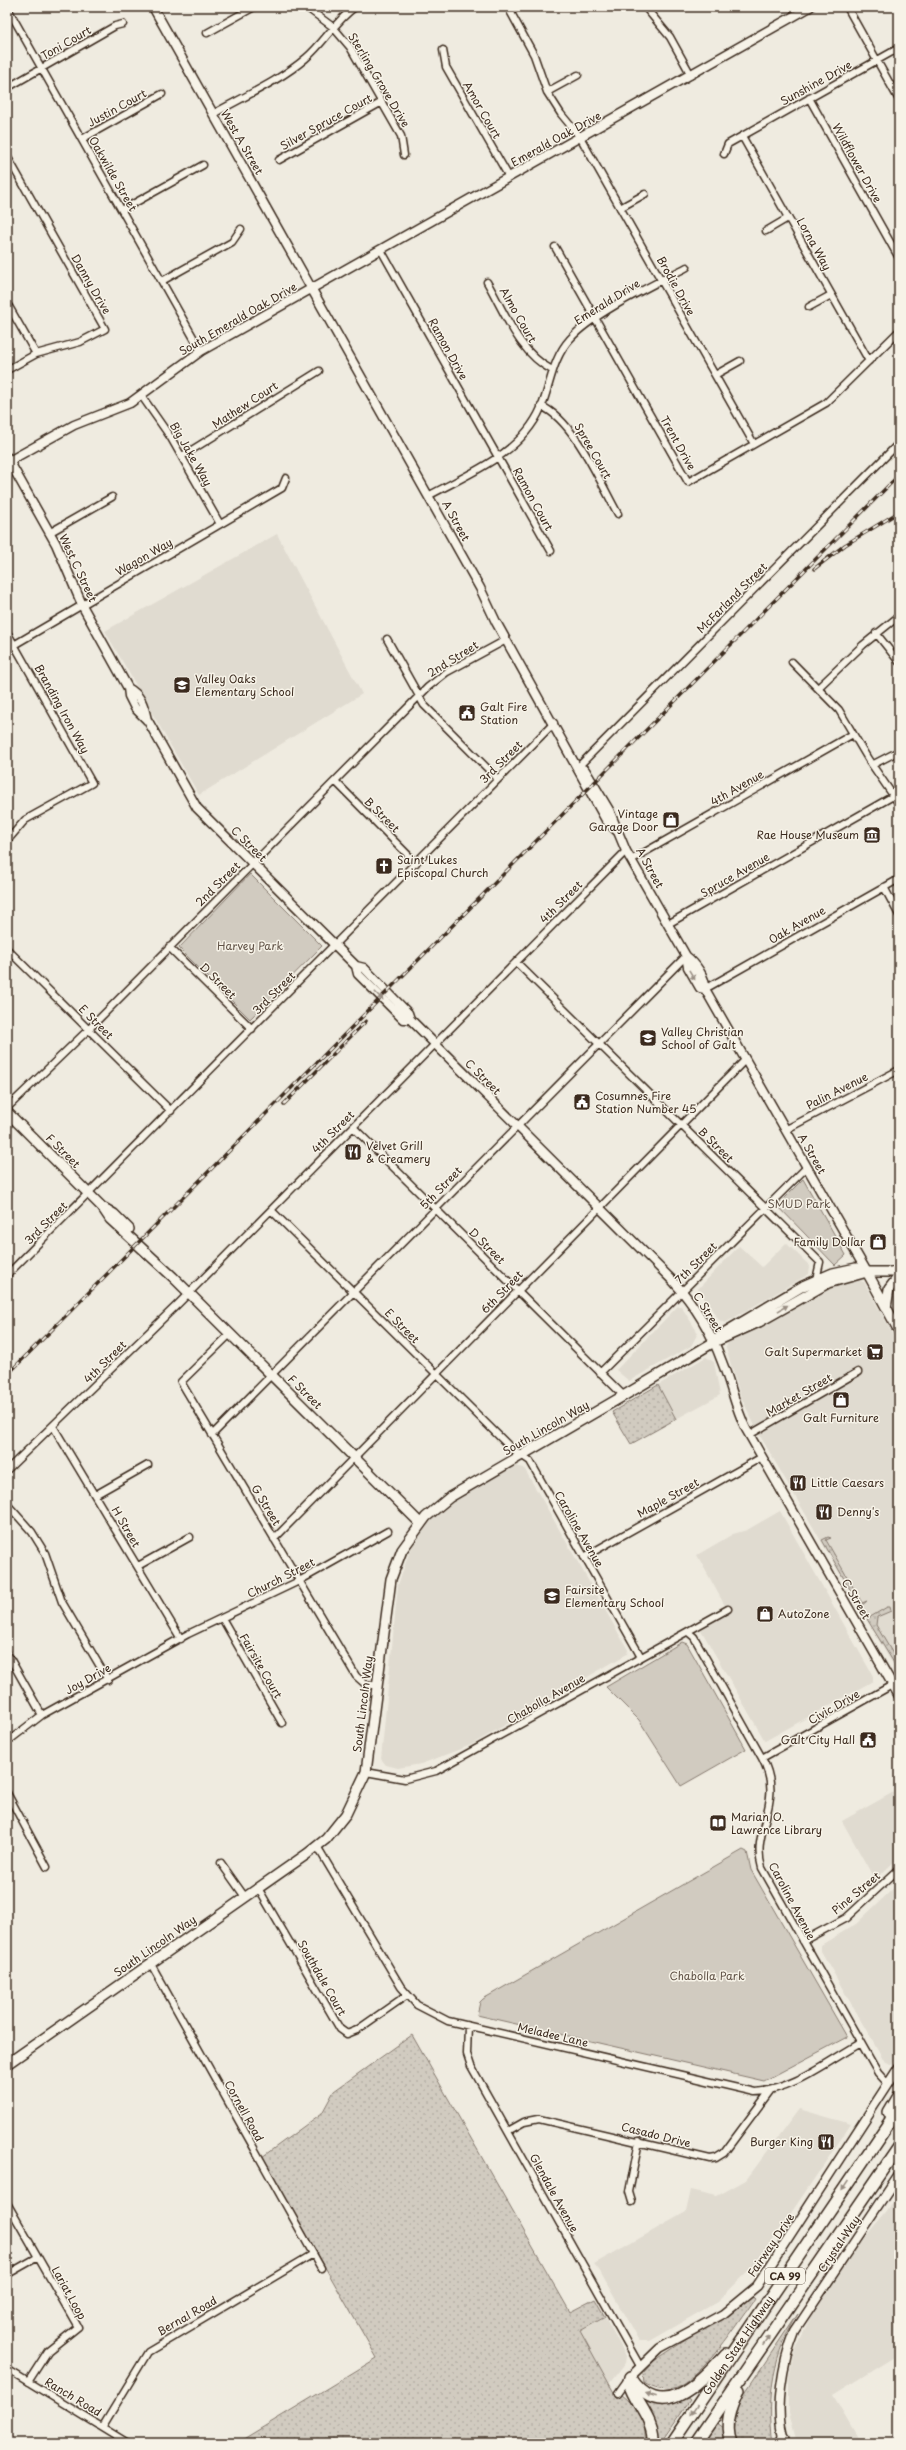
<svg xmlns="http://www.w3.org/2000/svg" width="906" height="2450" font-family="'Playpen Sans',sans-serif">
<defs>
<pattern id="grass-dots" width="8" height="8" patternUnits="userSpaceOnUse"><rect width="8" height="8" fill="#d1cbc0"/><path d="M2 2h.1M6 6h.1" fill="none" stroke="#b4aea5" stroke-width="1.8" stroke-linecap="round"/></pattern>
</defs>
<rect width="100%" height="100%" fill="#efebe0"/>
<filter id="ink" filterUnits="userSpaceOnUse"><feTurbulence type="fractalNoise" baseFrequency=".025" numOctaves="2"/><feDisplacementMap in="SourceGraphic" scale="8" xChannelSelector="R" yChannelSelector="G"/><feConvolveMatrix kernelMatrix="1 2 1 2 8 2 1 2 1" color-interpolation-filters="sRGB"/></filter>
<g filter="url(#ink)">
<path fill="#e0dbd0" d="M277 534 362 694 199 795 105 631Z
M786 1243 810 1266 809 1274 725 1323 719 1320 698 1289 739 1246 762 1267Z
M856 1279 864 1282 899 1345V1675L759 1434 740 1395 726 1348 728 1341 836 1283Z
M899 1285V1313L894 1304 893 1296Z
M678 1306H681L698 1333 691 1346 629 1381 616 1370Z
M706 1357 714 1362 720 1395 676 1419 658 1385Z
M515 1466 524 1468 628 1650 627 1654 471 1745 421 1764 398 1768 386 1765 381 1759 398 1585 410 1550 432 1519 458 1498Z
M780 1511 873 1676V1681L765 1741 701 1630 729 1613 697 1555 733 1534 747 1530Z
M899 1789V1857L875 1880 842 1821Z
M899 1883V2053L892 2064 885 2063 821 1951V1945L856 1924Z
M799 2109 851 2124 758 2262 717 2302 649 2341H639L599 2270 594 2264 686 2212 691 2190 717 2196 746 2180Z
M899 2194V2354L833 2395 861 2443H797L789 2413V2377L794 2353 814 2310 857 2247 886 2213Z
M605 2317 626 2356 625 2363 609 2384 580 2331Z"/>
<path fill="url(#grass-dots)" stroke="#867a6f" d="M658 1385 676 1419 631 1444 612 1412Z
M828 1537 831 1538 826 1540 862 1603 867 1601 860 1607 822 1540Z
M887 1607H890L891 1611 877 1617 876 1625 899 1664V1671L867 1619Z
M412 2035 570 2312 595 2299 605 2317 580 2331 617 2398 622 2394C638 2406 647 2423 645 2443H237L377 2358 262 2157 322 2113 334 2091Z
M752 2296 755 2299C738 2323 703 2377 676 2388 666 2392 653 2389 644 2383L643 2373 654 2361Z
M798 2313C774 2353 766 2397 773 2443H738L734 2433 738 2403Z
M684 2395 690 2400 663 2439 656 2435 651 2412 644 2403 646 2399Z
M716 2424 723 2429 726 2443H703Z"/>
<path fill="#d1cbc0" stroke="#867a6f" d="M250 874 322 946 250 1019 179 948Z
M803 1179 846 1255 835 1265 777 1205Z
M682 1642 687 1644 746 1749 681 1786 639 1720 606 1687Z
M743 1850 747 1852 751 1870 847 2037 764 2081 477 2015 480 2002 483 1999Z"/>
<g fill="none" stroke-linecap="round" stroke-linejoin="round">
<g stroke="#3b2a1e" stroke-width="9">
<path id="minor" d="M7 7 201 351
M306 7 333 27 350 47 401 136 404 155
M517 7 510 11 534 55 547 92 561 114 580 137 754 444
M645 7 670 37 691 75
M847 7 899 100
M207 33 254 7
M443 50 446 67 509 177
M7 88 115 26 123 24
M547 92 578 75
M809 98 899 258
M213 114C243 97 281 80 306 58 324 43 335 21 355 7
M742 136 869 361
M82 139 162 94
M724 154 728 144 899 48
M7 156 105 329 80 342 36 354 7 370
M279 160 382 102
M620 208 645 194
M122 210 203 165
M766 231 788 218
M555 247 688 482 826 403 899 331
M381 250 551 551
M162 281 232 242 241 229
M487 282C505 313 519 353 552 370
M7 303 36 354
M809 307 831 295
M715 375 740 361
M141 395 171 438 220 524
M541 406C574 420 600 482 618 514
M182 456 319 371
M428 496C470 473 521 454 541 408 551 384 552 359 570 339 593 313 655 284 687 267
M49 533 112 497
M7 632 92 783 25 820 7 841
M876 633 899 662
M387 639 424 705 498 779
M7 649 282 488 286 478
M792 662 839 710 868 759 899 804
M818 688 863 645 899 616
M872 765 899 751
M578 767 899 443
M335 781 416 863
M631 860 853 734
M884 887 899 915
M668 924 895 795
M169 947 252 1029
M7 949 171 1111
M516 962 820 1262 816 1280
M705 989 899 879
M7 1108 89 1029 428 687 447 672 506 640
M353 1127 624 1396
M785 1130 899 1070
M271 1210 511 1448 530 1461 641 1657
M7 1275 554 723
M230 1334 181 1382 356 1676 365 1684 378 1686
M600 1373 806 1168
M53 1426 181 1639
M212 1435 686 956
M749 1435 858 1372
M7 1470 179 1303 626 851
M95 1495 148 1465
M7 1504 32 1532 45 1553 62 1602 108 1680
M274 1539 745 1060
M584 1557 762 1457
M138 1566 190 1537
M222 1618 282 1723
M688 1632 694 1637 762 1758C786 1803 750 1829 762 1868L878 2073 888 2084
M7 1653 42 1715
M7 1742 42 1715 188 1634 299 1581 388 1531
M762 1758 894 1684
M366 1772 405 1779 436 1771 728 1609
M7 1793 47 1867
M317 1846 401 1987 417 2005 448 2021 755 2092C793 2090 828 2061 861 2043
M221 1863 245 1897
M258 1888 340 2029 347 2034 357 2030 407 1995
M803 1941 846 1918 899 1869
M151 1964 321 2268
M468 2026 467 2054 471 2066 640 2366
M508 2131 524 2122 539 2119 710 2159 716 2158 724 2153 770 2091
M632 2202 629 2192 639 2141
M7 2203 78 2327 48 2351 28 2382
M8 2274 38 2257
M7 2369 128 2443
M618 2393 628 2379
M103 2426 148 2352 313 2254"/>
</g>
<g stroke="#3b2a1e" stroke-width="11">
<path id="tertiary" d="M153 7 480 588 496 622 606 820 618 832
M7 457 56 544 83 607 128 688 129 696 135 708 148 721 197 808 356 966 364 968 408 1013 410 1019 673 1281C695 1305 711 1331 722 1362 731 1384 735 1407 746 1429L899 1696
M9 461 74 425 130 403 201 351 810 7
M128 688C141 695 144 706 147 720
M578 767 585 770 609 810 626 851 686 956 688 967 700 988 705 989
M686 956C695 963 706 977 705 989L867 1272
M356 966 358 974 403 1019H410
M628 2379 660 2348 723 2314 757 2286 899 2067
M785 2443C773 2412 783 2361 795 2331L899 2175"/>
</g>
<g stroke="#3b2a1e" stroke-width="12">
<path id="secondary" d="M7 1112 102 1207 110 1219 173 1277 420 1523
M104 1208 114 1214 129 1229
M867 1272 899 1331
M886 1308 889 1289 899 1276
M719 1340 759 1322 828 1283 867 1272
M7 2064 307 1854 326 1839 346 1814 366 1772 391 1579 402 1550 426 1517 450 1497 630 1392 714 1342 727 1331 803 1286 833 1273 856 1268 867 1272H899"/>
</g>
<g stroke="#3b2a1e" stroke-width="14">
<g id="motorway">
<path d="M889 2113 899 2096"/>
<path d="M630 2377C662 2426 700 2382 726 2354"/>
<path d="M629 2382C635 2403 655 2419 653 2443"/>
<path id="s1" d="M672 2443 899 2108"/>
<path d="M696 2443 899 2147"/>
<path d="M731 2443C724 2424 731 2407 739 2390"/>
<path d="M782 2443 783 2439"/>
</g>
</g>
<use href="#minor" stroke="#f7f3e8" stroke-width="6"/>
<use href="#tertiary" stroke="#f7f3e8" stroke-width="8"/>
<use href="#secondary" stroke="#f7f3e8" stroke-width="9"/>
<use href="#motorway" stroke="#f7f3e8" stroke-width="11"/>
<g stroke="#3b2a1e" stroke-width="3.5">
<path id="rail" d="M814 569 845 545 899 512
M284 1104 366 1021
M7 1375 899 475"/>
</g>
<use href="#rail" stroke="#f7f3e8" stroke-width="2" stroke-dasharray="6" stroke-linecap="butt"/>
</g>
<defs><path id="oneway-solid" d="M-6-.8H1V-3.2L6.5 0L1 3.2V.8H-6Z"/></defs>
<g fill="#998e83">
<use href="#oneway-solid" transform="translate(692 975) rotate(59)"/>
<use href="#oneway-solid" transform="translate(379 996) rotate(45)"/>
<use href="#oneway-solid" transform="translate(783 1308) rotate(-31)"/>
<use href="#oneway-solid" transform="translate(845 2186) rotate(124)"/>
<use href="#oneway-solid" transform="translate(766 2341) rotate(-55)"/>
<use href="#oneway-solid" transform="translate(651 2395) rotate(-162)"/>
<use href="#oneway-solid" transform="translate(694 2410) rotate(124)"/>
</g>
</g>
<defs>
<g id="school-square" transform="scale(0.9)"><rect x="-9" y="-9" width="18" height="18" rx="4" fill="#3b2a1e" stroke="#f7f3e8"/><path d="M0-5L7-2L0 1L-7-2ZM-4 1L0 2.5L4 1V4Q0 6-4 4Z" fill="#fff"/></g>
<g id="civic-square" transform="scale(0.9)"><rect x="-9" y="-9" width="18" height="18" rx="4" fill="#3b2a1e" stroke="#f7f3e8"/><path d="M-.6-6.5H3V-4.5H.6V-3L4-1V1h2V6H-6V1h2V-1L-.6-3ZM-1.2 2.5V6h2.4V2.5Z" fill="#fff"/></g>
<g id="shop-square" transform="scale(0.9)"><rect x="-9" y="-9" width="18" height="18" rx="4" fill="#3b2a1e" stroke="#f7f3e8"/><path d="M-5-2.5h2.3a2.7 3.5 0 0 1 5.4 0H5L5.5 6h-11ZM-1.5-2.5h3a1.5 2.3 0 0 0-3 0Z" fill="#fff"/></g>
<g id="museum-square" transform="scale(0.9)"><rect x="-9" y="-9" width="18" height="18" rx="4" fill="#3b2a1e" stroke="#f7f3e8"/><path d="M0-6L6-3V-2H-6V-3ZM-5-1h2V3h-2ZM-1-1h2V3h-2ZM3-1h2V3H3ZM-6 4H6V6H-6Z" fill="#fff"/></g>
<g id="church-square" transform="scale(0.9)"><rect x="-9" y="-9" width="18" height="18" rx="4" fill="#3b2a1e" stroke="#f7f3e8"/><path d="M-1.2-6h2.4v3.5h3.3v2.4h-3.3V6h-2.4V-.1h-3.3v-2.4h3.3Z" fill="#fff"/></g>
<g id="restaurant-square" transform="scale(0.9)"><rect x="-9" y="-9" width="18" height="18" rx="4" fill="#3b2a1e" stroke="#f7f3e8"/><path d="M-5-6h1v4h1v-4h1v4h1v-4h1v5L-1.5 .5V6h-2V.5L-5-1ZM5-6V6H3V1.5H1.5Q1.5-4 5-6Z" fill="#fff"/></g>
<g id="supermarket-square" transform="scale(0.9)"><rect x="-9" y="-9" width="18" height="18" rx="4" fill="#3b2a1e" stroke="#f7f3e8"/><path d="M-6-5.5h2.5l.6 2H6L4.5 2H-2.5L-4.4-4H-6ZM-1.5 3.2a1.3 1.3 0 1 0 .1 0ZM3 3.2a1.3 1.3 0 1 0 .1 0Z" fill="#fff"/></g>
<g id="library-square" transform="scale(0.9)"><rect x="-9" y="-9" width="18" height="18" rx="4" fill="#3b2a1e" stroke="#f7f3e8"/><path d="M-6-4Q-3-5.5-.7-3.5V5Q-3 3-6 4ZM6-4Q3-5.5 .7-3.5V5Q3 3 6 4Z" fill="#fff"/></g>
</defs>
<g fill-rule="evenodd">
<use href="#school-square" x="182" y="685"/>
<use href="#civic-square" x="467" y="713"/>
<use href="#shop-square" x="671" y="820"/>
<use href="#museum-square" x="872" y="835"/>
<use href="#church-square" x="384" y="866"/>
<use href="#school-square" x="648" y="1038"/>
<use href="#civic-square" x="582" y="1102"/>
<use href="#restaurant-square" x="353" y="1152"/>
<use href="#shop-square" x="878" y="1242"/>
<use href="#supermarket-square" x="875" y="1352"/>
<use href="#shop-square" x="841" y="1400"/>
<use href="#restaurant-square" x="798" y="1483"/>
<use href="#restaurant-square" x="824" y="1512"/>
<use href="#school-square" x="552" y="1596"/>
<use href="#shop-square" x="765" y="1614"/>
<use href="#civic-square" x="868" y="1740"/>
<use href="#library-square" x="718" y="1823"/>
<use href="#restaurant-square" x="826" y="2142"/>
</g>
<g text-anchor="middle" stroke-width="3" stroke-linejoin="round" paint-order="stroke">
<rect fill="#f7f3e8" stroke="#73665b" stroke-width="1" x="765" y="2268" width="40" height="16" rx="3"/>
<g font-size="10" font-weight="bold" fill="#3b2a1e">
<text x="785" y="2280">CA 99</text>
</g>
<g font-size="11" fill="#3b2a1e" stroke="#f7f3e8">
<text transform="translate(66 43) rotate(-30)" y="4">Toni Court</text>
<text transform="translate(379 80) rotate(59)" y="4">Sterling Grove Drive</text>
<text transform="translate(816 83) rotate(-29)" y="4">Sunshine Drive</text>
<text transform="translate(117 108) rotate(-29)" y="4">Justin Court</text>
<text transform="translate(482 110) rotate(60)" y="4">Amor Court</text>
<text transform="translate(326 122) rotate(-29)" y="4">Silver Spruce Court</text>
<text transform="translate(556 139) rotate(-29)" y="4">Emerald Oak Drive</text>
<text transform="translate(242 142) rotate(60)" y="4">West A Street</text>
<text transform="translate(857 163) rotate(61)" y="4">Wildflower Drive</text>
<text transform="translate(113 174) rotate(60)" y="4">Oakwilde Street</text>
<text transform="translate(814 244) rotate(61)" y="4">Lorna Way</text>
<text transform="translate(91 284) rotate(60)" y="4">Danny Drive</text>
<text transform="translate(676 286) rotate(61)" y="4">Brodie Drive</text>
<text transform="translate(607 302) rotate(-32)" y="4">Emerald Drive</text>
<text transform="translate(518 315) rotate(60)" y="4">Almo Court</text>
<text transform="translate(238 319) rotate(-30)" y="4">South Emerald Oak Drive</text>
<text transform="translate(448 349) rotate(61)" y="4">Ramon Drive</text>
<text transform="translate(245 405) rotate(-33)" y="4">Mathew Court</text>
<text transform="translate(678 443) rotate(61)" y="4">Trent Drive</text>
<text transform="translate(593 451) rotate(60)" y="4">Spree Court</text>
<text transform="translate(191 454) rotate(60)" y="4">Big Jake Way</text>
<text transform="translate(533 499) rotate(61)" y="4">Ramon Court</text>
<text transform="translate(456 521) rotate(61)" y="4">A Street</text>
<text transform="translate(144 557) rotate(-30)" y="4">Wagon Way</text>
<text transform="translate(78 568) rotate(65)" y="4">West C Street</text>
<text transform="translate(732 598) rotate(-45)" y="4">McFarland Street</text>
<text transform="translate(453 659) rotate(-32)" y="4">2nd Street</text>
<text transform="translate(62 709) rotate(61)" y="4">Branding Iron Way</text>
<text transform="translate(501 762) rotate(-45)" y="4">3rd Street</text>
<text transform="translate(737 788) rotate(-30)" y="4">4th Avenue</text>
<text transform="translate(382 815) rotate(45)" y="4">B Street</text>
<text transform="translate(249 844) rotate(45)" y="4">C Street</text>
<text transform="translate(650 868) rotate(61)" y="4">A Street</text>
<text transform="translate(735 875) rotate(-30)" y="4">Spruce Avenue</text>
<text transform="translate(218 884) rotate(-45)" y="4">2nd Street</text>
<text transform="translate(561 902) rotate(-45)" y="4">4th Street</text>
<text transform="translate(797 925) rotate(-30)" y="4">Oak Avenue</text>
<text transform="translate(218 981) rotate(45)" y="4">D Street</text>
<text transform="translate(274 993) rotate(-45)" y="4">3rd Street</text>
<text transform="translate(96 1022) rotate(45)" y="4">E Street</text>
<text transform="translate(483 1077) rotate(45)" y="4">C Street</text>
<text transform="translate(837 1091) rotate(-27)" y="4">Palin Avenue</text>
<text transform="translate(333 1132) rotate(-45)" y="4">4th Street</text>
<text transform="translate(716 1145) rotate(45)" y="4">B Street</text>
<text transform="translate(63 1151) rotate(45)" y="4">F Street</text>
<text transform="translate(812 1154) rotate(60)" y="4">A Street</text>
<text transform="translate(441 1188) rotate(-46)" y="4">5th Street</text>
<text transform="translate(46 1223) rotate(-45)" y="4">3rd Street</text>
<text transform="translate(487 1246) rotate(45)" y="4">D Street</text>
<text transform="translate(696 1263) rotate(-45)" y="4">7th Street</text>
<text transform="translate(502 1292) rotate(-46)" y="4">6th Street</text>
<text transform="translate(708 1312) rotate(58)" y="4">C Street</text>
<text transform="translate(402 1326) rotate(45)" y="4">E Street</text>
<text transform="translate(105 1362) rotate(-45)" y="4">4th Street</text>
<text transform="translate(305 1392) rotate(45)" y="4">F Street</text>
<text transform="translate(799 1395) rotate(-30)" y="4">Market Street</text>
<text transform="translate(546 1428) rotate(-30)" y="4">South Lincoln Way</text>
<text transform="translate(668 1498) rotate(-29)" y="4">Maple Street</text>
<text transform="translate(266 1505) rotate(59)" y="4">G Street</text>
<text transform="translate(126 1527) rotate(60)" y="4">H Street</text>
<text transform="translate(579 1529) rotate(60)" y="4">Caroline Avenue</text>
<text transform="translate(281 1578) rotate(-27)" y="4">Church Street</text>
<text transform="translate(856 1599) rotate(60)" y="4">C Street</text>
<text transform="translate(261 1666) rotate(60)" y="4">Fairsite Court</text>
<text transform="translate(88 1679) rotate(-29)" y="4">Joy Drive</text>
<text transform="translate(546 1699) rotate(-30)" y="4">Chabolla Avenue</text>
<text transform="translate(363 1704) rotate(-83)" y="4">South Lincoln Way</text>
<text transform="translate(834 1707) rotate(-30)" y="4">Civic Drive</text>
<text transform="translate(856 1893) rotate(-40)" y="4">Pine Street</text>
<text transform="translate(792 1901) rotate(62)" y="4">Caroline Avenue</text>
<text transform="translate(155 1946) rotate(-35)" y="4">South Lincoln Way</text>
<text transform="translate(322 1978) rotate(60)" y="4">Southdale Court</text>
<text transform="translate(553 2035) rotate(13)" y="4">Meladee Lane</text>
<text transform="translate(244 2111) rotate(61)" y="4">Cornell Road</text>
<text transform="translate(656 2135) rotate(14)" y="4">Casado Drive</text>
<text transform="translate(554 2193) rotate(61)" y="4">Glendale Avenue</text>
<text transform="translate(839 2244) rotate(-56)" y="4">Crystal Way</text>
<text transform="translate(771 2245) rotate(-56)" y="4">Fairway Drive</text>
<text transform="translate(69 2293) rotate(61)" y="4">Lariat Loop</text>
<text transform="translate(187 2316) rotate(-30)" y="4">Bernal Road</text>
<text dy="4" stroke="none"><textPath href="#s1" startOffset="118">Golden State Highway</textPath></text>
<text transform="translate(73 2397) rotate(31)" y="4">Ranch Road</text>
</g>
<g font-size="11" fill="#3b2a1e" stroke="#f7f3e8" text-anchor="start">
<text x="195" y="683">Valley Oaks<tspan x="195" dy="13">Elementary School</tspan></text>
<text x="480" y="711">Galt Fire<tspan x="480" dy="13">Station</tspan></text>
<text x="658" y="818" text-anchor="end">Vintage<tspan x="658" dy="13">Garage Door</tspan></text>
<text x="859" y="839" text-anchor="end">Rae House Museum</text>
<text x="397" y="864">Saint Lukes<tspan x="397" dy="13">Episcopal Church</tspan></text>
<text x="661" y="1036">Valley Christian<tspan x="661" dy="13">School of Galt</tspan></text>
<text x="595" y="1100">Cosumnes Fire<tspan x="595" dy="13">Station Number 45</tspan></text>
<text x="366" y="1150">Velvet Grill<tspan x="366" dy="13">&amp; Creamery</tspan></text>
<text x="865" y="1246" text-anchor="end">Family Dollar</text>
<text x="862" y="1356" text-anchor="end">Galt Supermarket</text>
<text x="841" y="1422" text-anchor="middle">Galt Furniture</text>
<text x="811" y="1487">Little Caesars</text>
<text x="837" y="1516">Denny's</text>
<text x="565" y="1594">Fairsite<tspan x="565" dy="13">Elementary School</tspan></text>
<text x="778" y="1618">AutoZone</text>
<text x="855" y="1744" text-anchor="end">Galt City Hall</text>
<text x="731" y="1821">Marian O.<tspan x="731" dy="13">Lawrence Library</tspan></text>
<text x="813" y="2146" text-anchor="end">Burger King</text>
</g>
<g font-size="11" fill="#605246" stroke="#f7f3e8">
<text x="250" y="950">Harvey Park</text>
<text x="799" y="1208">SMUD Park</text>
<text x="707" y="1980">Chabolla Park</text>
</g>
</g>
<rect width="906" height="2450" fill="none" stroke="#f7f3e8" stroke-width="24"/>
<rect x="12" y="12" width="882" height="2426" fill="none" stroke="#3b2a1e" stroke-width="1.5" filter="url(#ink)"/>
</svg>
